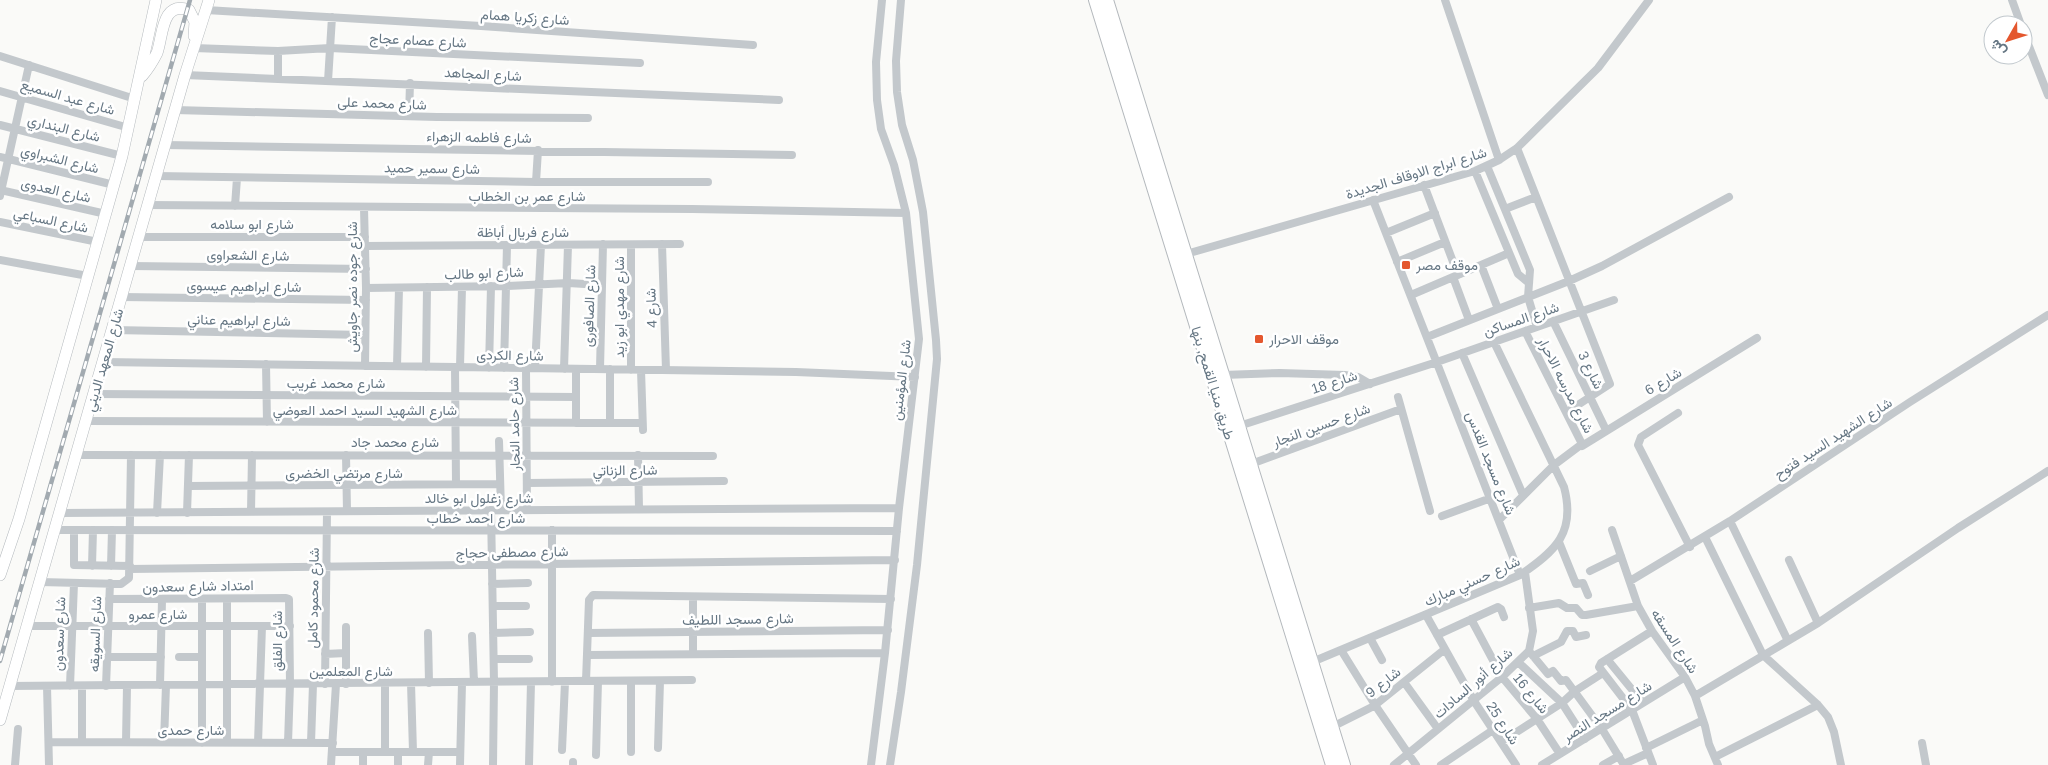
<svg xmlns="http://www.w3.org/2000/svg" width="2048" height="765" font-family="Arial,Vazirmatn,sans-serif">
<rect width="100%" height="100%" fill="#fafaf8"/>
<g fill="none" stroke-linecap="round" stroke-linejoin="round">
<g stroke="#b5babe" stroke-width="12">
<path id="primary" d="M142 76C148 69 153 61 157 53 163 37 161 0 189 10L195 22 194 36
M0 575 19 519 122 156 156 0
M0 720 185 75 209 0"/>
</g>
<g stroke="#b4b9bd" stroke-width="14">
<path id="trunk" d="M1095 0 1332 765
M1107 0 1344 765"/>
</g>
<path stroke="#c3c8cc" stroke-width="8" d="M1445 0 1499 160
M2012 0 2021 25
M206 10 481 26 753 45
M2023 31 2048 95
M194 48 278 51 330 48 640 63
M0 56 135 99
M185 75 779 100
M278 79V51
M328 81 332 17
M0 91 129 128
M175 110 437 117 588 118
M409 116 410 83
M0 125 122 156
M165 145 792 155
M1517 148 1610 384 1567 412
M0 157 114 185
M1487 166 1530 270 1528 297 1537 327
M1475 171 1518 274 1529 283
M156 176 536 182H708
M536 182 538 150
M1424 185 1458 275
M0 190 106 214
M0 196 29 65
M1373 200 1520 575
M148 205 692 209 906 213
M235 206 237 178
M364 208 366 288 365 366
M1505 209 1536 197
M0 222 98 242
M1386 233 1435 213
M139 237H365
M662 244 666 370
M631 245V370
M365 246 680 244
M1186 254 1475 171 1499 160 1517 148 1598 68 1649 0
M0 260 88 276
M1397 262 1445 242
M1481 265 1498 309
M131 266 366 269
M1453 277 1469 320
M366 288 506 286 568 283 602 285
M1411 295 1509 253
M122 297 366 300
M1553 321 1606 430
M113 330 365 335
M1427 337 1569 281 1602 266 1729 197
M1462 353 1523 495
M104 362 796 372 915 377
M266 364 267 422
M397 366 399 288
M426 367 427 287
M455 367 456 484
M460 367 462 287
M489 368 491 286
M504 368 507 245
M526 368 527 510
M535 368 541 245
M564 369 568 245
M576 369V423
M600 369 603 244
M641 370 643 430
M1223 375 1280 373 1345 375 1358 377 1370 384
M95 394 576 397
M1398 397 1430 511
M1678 413 1641 437 1638 445 1690 547
M87 421 642 423
M610 423V369
M1239 426 1437 362 1614 300
M499 441 501 510
M1582 446 1757 338
M77 455 713 456
M346 455 347 511
M638 455 639 509
M1251 464 1401 409
M527 483 724 481
M188 486 500 484
M491 510 494 682 493 765
M251 512 252 455
M60 513 899 508
M157 513 160 455
M187 513 189 455
M1442 516 1491 498
M1500 519 1554 465 1582 444 1525 331
M1730 521 1788 641
M55 530 897 531
M74 530V565L130 566
M1612 530 1638 606 1652 631 1685 677 1695 696 1705 726 1709 744 1718 765
M1705 537 1763 655 1818 705 1828 717 1834 732 1841 765
M1559 542 1576 584 1583 583 1588 595
M1789 560 1818 623
M92 566 93 530
M111 566 112 530
M129 569 895 560
M1590 571 1621 556
M1630 581 1730 521 1910 402 2048 315
M40 582 121 584 129 578 131 455
M492 584 528 583
M109 599 286 598 289 599 290 684 288 743
M493 606H526
M1529 608 1559 603 1567 608H1576L1582 615H1586L1638 606
M1426 615 1474 701 1516 765
M1471 619 1502 677 1537 719 1560 754
M27 626H290
M1652 631 1601 663 1599 667 1632 710 1653 765
M428 633 429 683
M493 633 530 632
M588 633 888 630
M1437 635 1498 607 1501 609 1504 617
M472 636 474 682
M1370 638 1382 660
M1341 650 1375 705 1416 765
M1529 651 1548 674 1553 671 1561 681 1566 680 1602 729 1624 765
M693 653V597
M325 654 346 653
M587 655 885 653
M1533 656 1561 642 1567 631H1573L1576 637 1586 635
M107 657H161
M179 657H202
M494 659H529
M1607 659 1643 703
M1312 662 1520 575C1556 551 1576 532 1564 487L1494 342
M1518 662 1562 703 1585 739
M586 681 589 600 593 595 891 599
M552 682V530
M1404 682 1438 729
M411 683 413 752
M325 684 327 512
M346 684V627
M160 685 162 600
M10 686 692 680
M47 686 49 765
M70 686 74 583
M82 686V742
M106 686 110 583
M1695 696 1818 623 1958 528 2048 471
M1332 727 1374 706 1445 649
M49 742 333 743
M126 742 127 686
M164 742 166 685
M227 742V599
M1501 742 1562 703 1575 691 1603 673
M202 743V599
M258 743 262 626
M311 743 313 684
M1922 743 1926 765
M658 748 660 681
M1646 748 1703 720
M562 750 565 682
M332 752H460
M385 752V683
M631 752V681
M596 755 598 681
M1715 757 1818 705
M1624 764 1648 753
M15 765 18 729
M331 765 336 684
M363 765V752
M398 765V752
M428 765 429 752
M460 765 462 683
M529 765 531 682
M573 765V762
M871 765 885 653 899 508 919 339 906 213 894 165 881 129 877 100 876 62 882 0
M890 765 901 692 917 565 937 359 936 340 923 212 913 160 902 125 897 92 896 61 901 0
M1394 765 1502 677 1529 651 1533 631 1525 572
M1441 765 1493 730
M1542 765 1685 677
M1603 765 1619 756"/>
<use href="#primary" stroke="#fff" stroke-width="11"/>
<use href="#trunk" stroke="#fff" stroke-width="12"/>
<g stroke="#a2aab0" stroke-width="4.5">
<path id="rail" d="M0 661 190 0"/>
</g>
<use href="#rail" stroke="#fff" stroke-width="2.5" stroke-dasharray="8" stroke-linecap="butt"/>
</g>
<g fill="#e4572e" stroke="#fff" stroke-width="2">
<rect x="1401" y="260" width="10" height="10" rx="2.5"/>
<rect x="1254" y="334" width="10" height="10" rx="2.5"/>
</g>
<g text-anchor="middle" stroke-width="5" stroke-linejoin="round" paint-order="stroke">
<g font-size="14" fill="#657683" stroke="#fff">
<text transform="translate(525 17) rotate(4)" y="5">شارع زكريا همام</text>
<text transform="translate(418 40) rotate(3)" y="5">شارع عصام عجاج</text>
<text transform="translate(483 74) rotate(3)" y="5">شارع المجاهد</text>
<text transform="translate(68 97) rotate(16)" y="5">شارع عبد السميع</text>
<text transform="translate(382 103) rotate(2)" y="5">شارع محمد على</text>
<text transform="translate(64 128) rotate(14)" y="5">شارع البنداري</text>
<text transform="translate(479 137) rotate(1)" y="5">شارع فاطمه الزهراء</text>
<text transform="translate(60 159) rotate(14)" y="5">شارع الشبراوي</text>
<text transform="translate(432 168) rotate(1)" y="5">شارع سمير حميد</text>
<text transform="translate(1416 173) rotate(-17)" y="5">شارع ابراج الاوقاف الجديدة</text>
<text transform="translate(56 190) rotate(13)" y="5">شارع العدوى</text>
<text x="527" y="201">شارع عمر بن الخطاب</text>
<text transform="translate(51 220) rotate(12)" y="5">شارع السباعي</text>
<text x="252" y="229">شارع ابو سلامه</text>
<text x="523" y="237">شارع فريال أباظة</text>
<text transform="translate(248 255) rotate(1)" y="5">شارع الشعراوى</text>
<text transform="translate(484 273) rotate(-2)" y="5">شارع ابو طالب</text>
<text transform="translate(244 286) rotate(1)" y="5">شارع ابراهيم عيسوى</text>
<text transform="translate(352 287) rotate(-90)" y="5">شارع جوده نصر جاويش</text>
<text transform="translate(589 306) rotate(-88)" y="5">شارع الصافورى</text>
<text transform="translate(619 307) rotate(-90)" y="5">شارع مهدي ابو زيد</text>
<text transform="translate(651 308) rotate(-92)" y="5">شارع 4</text>
<text transform="translate(1521 319) rotate(-19)" y="5">شارع المساكن</text>
<text transform="translate(239 320) rotate(1)" y="5">شارع ابراهيم عناني</text>
<text transform="translate(510 355) rotate(1)" y="5">شارع الكردى</text>
<text transform="translate(104 360) rotate(-74)" y="5">شارع المعهد الديني</text>
<text transform="translate(1591 370) rotate(64)" y="5">شارع 3</text>
<text transform="translate(901 380) rotate(-83)" y="5">شارع المؤمنين</text>
<text transform="translate(1663 381) rotate(-31)" y="5">شارع 6</text>
<text transform="translate(1334 382) rotate(-18)" y="5">شارع 18</text>
<text x="336" y="388">شارع محمد غريب</text>
<text transform="translate(1213 383) rotate(73)" y="5">طريق منيا القمح, بنها</text>
<text transform="translate(1566 385) rotate(63)" y="5">شارع مدرسه الاحرار</text>
<text x="365" y="415">شارع الشهيد السيد احمد العوضي</text>
<text transform="translate(514 424) rotate(-91)" y="5">شارع حامد النجار</text>
<text transform="translate(1321 425) rotate(-20)" y="5">شارع حسين النجار</text>
<text transform="translate(1833 438) rotate(-33)" y="5">شارع الشهيد السيد فتوح</text>
<text x="395" y="447">شارع محمد جاد</text>
<text transform="translate(1491 463) rotate(68)" y="5">شارع مسجد القدس</text>
<text transform="translate(625 470) rotate(-1)" y="5">شارع الزناتي</text>
<text x="344" y="478">شارع مرتضي الخضرى</text>
<text x="479" y="503">شارع زغلول ابو خالد</text>
<text x="476" y="523">شارع احمد خطاب</text>
<text transform="translate(512 552) rotate(-1)" y="5">شارع مصطفى حجاج</text>
<text transform="translate(1472 581) rotate(-24)" y="5">شارع حسني مبارك</text>
<text transform="translate(198 586) rotate(-1)" y="5">امتداد شارع سعدون</text>
<text transform="translate(313 598) rotate(-89)" y="5">شارع محمود كامل</text>
<text x="158" y="619">شارع عمرو</text>
<text transform="translate(738 619) rotate(-1)" y="5">شارع مسجد اللطيف</text>
<text transform="translate(59 634) rotate(-88)" y="5">شارع سعدون</text>
<text transform="translate(95 634) rotate(-88)" y="5">شارع السويقه</text>
<text transform="translate(277 641) rotate(-90)" y="5">شارع الفلق</text>
<text transform="translate(1675 641) rotate(57)" y="5">شارع المسقه</text>
<text x="351" y="676">شارع المعلمين</text>
<text transform="translate(1383 682) rotate(-38)" y="5">شارع 9</text>
<text transform="translate(1473 683) rotate(-41)" y="5">شارع أنور السادات</text>
<text transform="translate(1531 693) rotate(51)" y="5">شارع 16</text>
<text transform="translate(1607 711) rotate(-32)" y="5">شارع مسجد النصر</text>
<text transform="translate(1503 723) rotate(57)" y="5">شارع 25</text>
<text x="191" y="735">شارع حمدى</text>
</g>
<g font-size="14" fill="#657683" stroke="#fff" text-anchor="start">
<text x="1416" y="270">موقف مصر</text>
<text x="1269" y="344">موقف الاحرار</text>
</g>
</g>
<g transform="translate(2008 40) rotate(231)"><circle r="24" fill="#ffffff" stroke="#c1c8cd"/>
<path d="M0-4L9 19L0 12L-9 19Z" fill="#e4572e"/>
<text y="-8" font-size="14" font-weight="bold" text-anchor="middle" fill="#657683">ش</text>
</g>
</svg>
